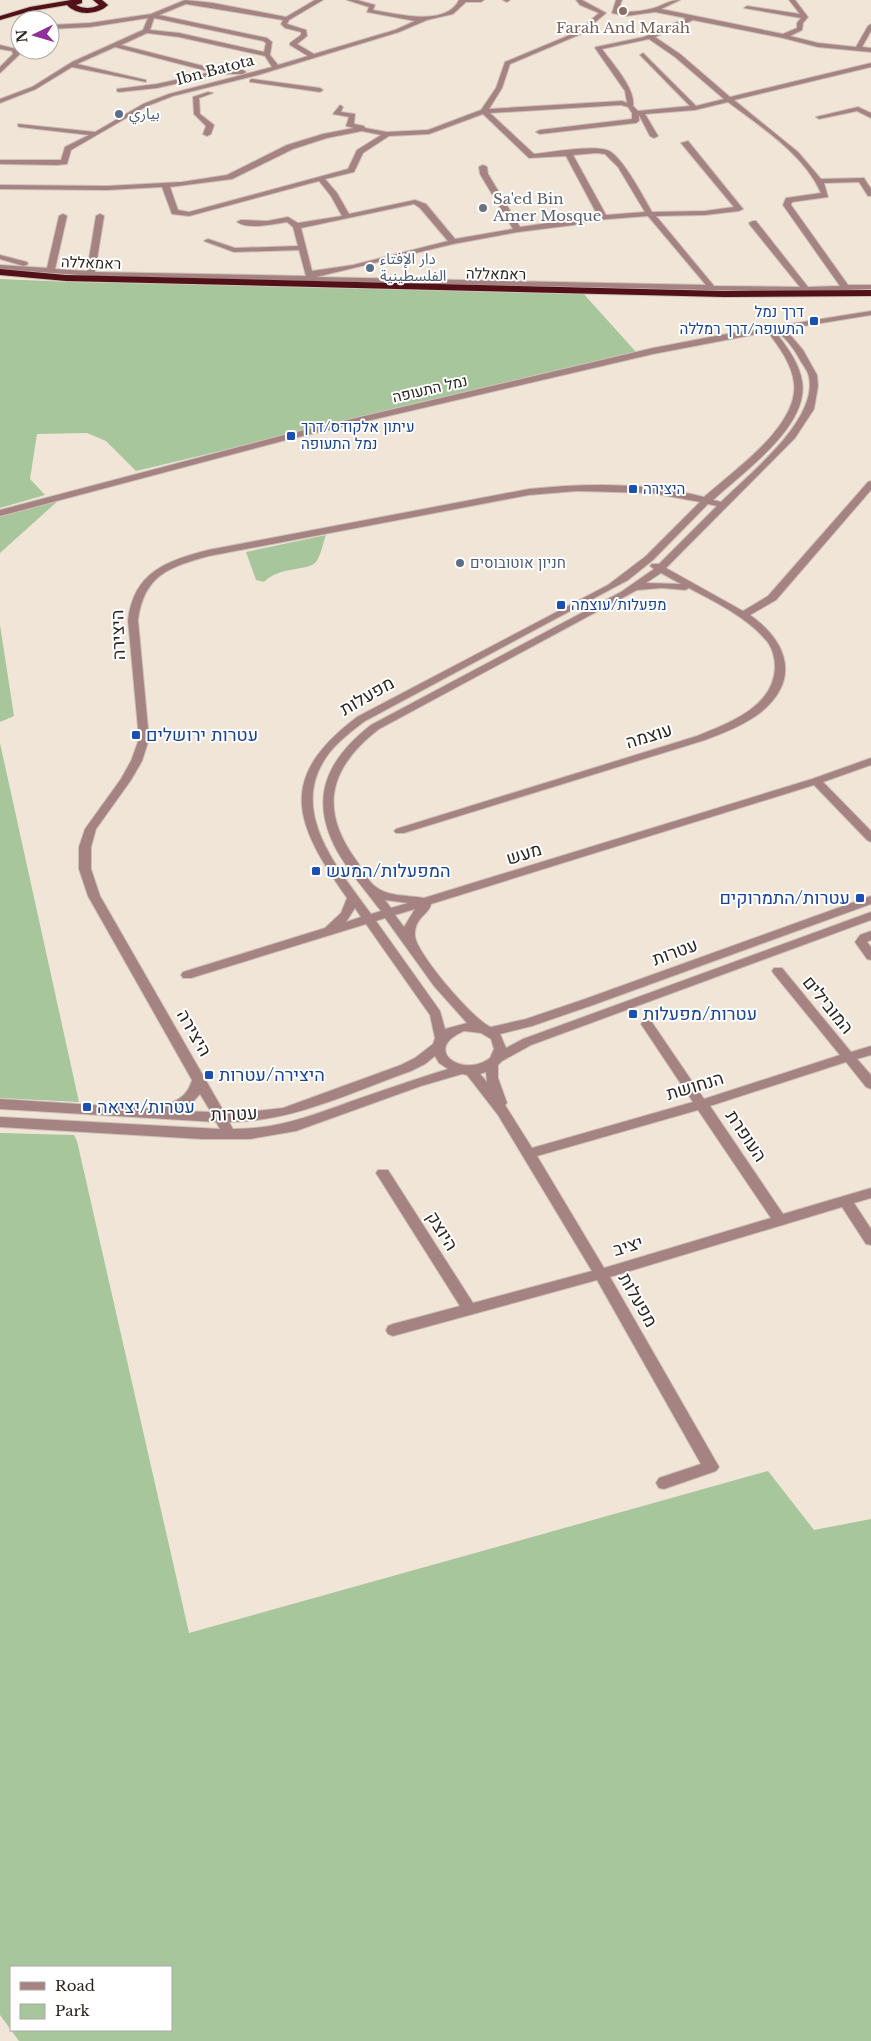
<svg xmlns="http://www.w3.org/2000/svg" width="871" height="2041" font-family="'Libre Baskerville','Noto Sans Arabic',Heebo,serif">
<rect width="100%" height="100%" fill="#f1e5d8"/>
<path fill="#a8c69b" fill-rule="evenodd" d="M0 279 72 282 582 292 636 352 136 471 106 441 87 433 37 434 30 479 45 495 0 508Z
M60 499 0 553V516Z
M326 535C323 543 321 555 316 562 309 571 279 566 264 582L256 580 246 552Z
M0 625 14 716 0 722Z
M0 743 79 1102 0 1098Z
M0 1133 74 1135 77 1141 189 1633 768 1471 814 1530 871 1519V2041H19L0 2015ZM11 1967H171V2030H11Z"/>
<g fill="none" stroke-linecap="round" stroke-linejoin="round">
<g stroke="#cdc2b7" stroke-width="2">
<path id="minor" d="M185 0 213 3 286 17 315 0H323L289 20 287 24 306 30 307 36 297 44 314 54 395 30 415 21 367 12 369 7 347 0H357L375 5 373 10C397 14 446 27 459 0H484L481 2H466L453 14 427 20 399 32 258 75 173 96 147 106 71 150 67 164 57 165 0 164V160H61L65 147 89 135 20 127 18 126V124L95 132 143 104 169 94 272 67 265 56 179 37 147 33 121 45 219 70H243L246 72 243 74H219L157 88 119 92 117 91V89L157 84 211 72 115 47 77 64 146 80V82L72 67 36 89 0 103V99L32 87 72 62 143 30 148 18 90 27 50 29V25L90 23 151 14ZM186 4 283 20 281 24 285 28 301 32V35L290 43V45L308 56 278 65 270 55 272 42 267 38 159 15ZM154 18 263 41 266 43 264 52 179 33 150 30Z
M503 0H510L507 2Z
M576 0H582L606 13 581 34 510 64 502 88 489 109 622 101 627 103 625 91 595 48 596 47 644 37 686 18 655 12 626 16 612 13 616 0H622L618 11C629 13 643 11 654 8 663 5 670 0 680 0L661 9 783 34 797 28V23L801 18 744 8 747 6 800 14 789 0H795L808 17 803 23 802 30 790 36 818 43 856 47 868 26 871 24V31L862 47 871 48V52L818 47 783 38 693 20 655 37 680 54 730 97 871 63V67L734 100 798 152 821 179 864 178 871 189V196H868L859 182 824 183 828 197 792 202 791 205 848 285H871V289L795 292 91 276 0 269V265L47 268 59 216 63 214 67 216 55 269 87 271 96 216 100 214 104 216 95 272 306 276 299 250 234 252 204 241 208 239 235 248 298 246 293 227 287 222C273 224 249 230 237 222L241 220 267 221 288 217 298 223 342 216 331 196 319 181 189 216 172 214 162 187 107 190 0 189V185L107 186 182 182 227 175 287 145 323 134 354 128 346 126 349 117 333 114 340 105 343 107 341 112 355 114 354 124 364 126 365 128 387 132 428 130 481 110 496 88 505 62 577 32 599 13 580 5ZM649 39 675 57 724 99 696 106 643 53 640 55 641 56 690 106 638 111 633 106C636 89 612 63 602 49ZM728 102C761 127 804 154 821 193L786 198 783 205 840 286 808 287 756 221H753L749 223 750 225 800 287 714 286 656 216 705 215 739 211 743 209 688 141 681 143 734 207 705 211 652 212C644 198 621 154 607 150 590 145 553 152 534 154L490 113 621 105 628 107 632 113V119L540 130 536 132 540 134 636 123 639 121V115L650 136 654 138 658 136 645 114 695 110ZM483 114 529 158 566 156 598 216 520 227 488 174 487 167 483 165 479 167 480 174 513 229 455 239 426 204 415 200 349 214 337 193 325 179 354 172 363 153 389 136 429 134ZM362 131 381 135 357 150 348 169 189 212 178 210 170 187 232 179 293 149 327 138ZM596 153 605 154 618 167 645 212 606 215 573 155ZM414 204 420 208 448 241 353 265 312 271 301 228ZM648 216 706 285 316 277 453 244 518 232 574 225 596 220Z
M0 45 16 49 20 54 0 73V67L13 54 12 51 0 49Z
M252 79 320 88 323 90 320 92 250 82V80Z
M208 92 213 93 199 98 200 114 214 125 211 134 207 136 203 134 206 126 194 114 193 97Z
M858 107 871 113V118L857 111 819 119 816 117Z
M0 255 27 262 28 264 24 266 0 259Z
M871 311V315L785 329 803 350 817 375 818 386 814 409 795 438 666 568 743 611 768 596 868 482 871 481V490L776 600 750 615C788 642 801 680 760 713 744 725 724 733 705 740L404 833H396L394 831 396 829 697 736C729 723 774 707 775 667 775 658 772 646 765 639 745 616 715 602 689 588L685 590 662 588 637 590 379 729C330 767 318 808 356 860 362 868 368 882 376 887 389 897 409 895 424 898L812 779 871 758V765L823 782 871 831V842L867 840 814 785 431 904C430 914 414 917 415 936 416 953 475 1022 491 1027L526 1019 585 999 871 896V904L593 1005 532 1026 500 1034 506 1048 523 1039 871 912V920L531 1045 502 1061 498 1065V1078L507 1103 505 1105 532 1148 693 1102 641 1024 643 1021H651L704 1099 840 1055 774 974 772 971 774 968H782L851 1052 871 1046V1055L857 1059 871 1075V1089L866 1087 846 1062 710 1106 783 1214 871 1188V1198L854 1203 871 1229V1245L866 1244 842 1207 610 1277 719 1467 716 1471 664 1489 659 1488 656 1483 659 1478 701 1464 597 1280 393 1336 388 1334 386 1330 388 1326 393 1324 460 1306 376 1173 378 1170H388L473 1303 592 1271 498 1115 467 1075 462 1074 421 1086 296 1131 250 1139H202L0 1127V1117L220 1129 216 1122 0 1109V1099L157 1109 158 1107C175 1102 187 1098 192 1080L88 896 79 869V847L85 829 121 779 131 761 139 739 128 620C134 572 166 561 208 550L529 489C587 483 647 482 704 497 733 471 799 426 794 383 792 364 779 347 768 332L653 354 290 439 0 516V510L288 434 653 348 721 335ZM775 331C785 336 795 350 800 360 803 365 808 371 809 377 818 420 749 474 721 502L713 500C742 473 810 426 802 381 799 362 786 346 775 331ZM577 491 651 493 700 502 646 556 608 585 357 717C275 779 295 824 347 898L341 913 325 928 183 972 181 975 183 978H191L366 924 430 1015 435 1038 433 1044 415 1058 401 1065 283 1108 248 1112H224L100 896 91 869V847L96 829 131 780 142 761 149 739 138 620C144 575 169 567 209 556L529 495ZM708 504 717 506 659 564H652L650 566 654 569 621 592 371 725C330 757 309 794 334 845 344 866 366 891 381 911L371 914C338 868 285 809 330 752 340 740 353 730 365 721L628 580 653 560ZM661 573 681 584 646 583ZM385 900 408 903 391 908ZM355 908 361 917 346 922ZM415 909 404 927 395 915ZM385 918 434 986 467 1023 445 1029 440 1011 376 921ZM464 1031 481 1033 491 1039 494 1049 490 1058C462 1079 421 1049 464 1031ZM435 1056 439 1063 448 1069C415 1079 384 1090 352 1101 311 1116 278 1129 233 1129L229 1122C292 1122 352 1092 411 1071L425 1064ZM486 1072 487 1082 480 1074ZM200 1094 211 1112 179 1111 191 1104ZM698 1110 771 1218 604 1268 537 1156Z
M871 931V940L867 942 871 947V960L867 959 855 942 860 935Z"/>
</g>
<g stroke="#cdc2b7" stroke-width="2">
<path id="highway" d="M71 0H82V3L76 5C83 9 92 9 99 5L93 0H102L108 5C98 15 77 16 67 5L31 11 0 20V16L30 7Z
M0 269 66 275 724 291 871 290V296L724 297 66 281 0 275Z"/>
</g>
<use href="#minor" fill="#a68383" fill-rule="evenodd"/>
<use href="#highway" fill="#521019" fill-rule="evenodd"/>
</g>
<circle fill="#8d6e63" stroke="#fff" stroke-width="2" cx="623" cy="11" r="5"/>
<g fill="#5c6f8a" stroke="#fff" stroke-width="2">
<circle cx="119" cy="114" r="5"/>
<circle cx="370" cy="268" r="5"/>
<circle cx="460" cy="563" r="5"/>
</g>
<circle fill="#6b7280" stroke="#fff" stroke-width="2" cx="483" cy="208" r="5"/>
<g fill="#1a4fb4" stroke="#fff" stroke-width="2">
<rect x="809" y="316" width="10" height="10" rx="2.5"/>
<rect x="286" y="431" width="10" height="10" rx="2.5"/>
<rect x="628" y="484" width="10" height="10" rx="2.5"/>
<rect x="556" y="600" width="10" height="10" rx="2.5"/>
<rect x="131" y="730" width="10" height="10" rx="2.5"/>
<rect x="311" y="866" width="10" height="10" rx="2.5"/>
<rect x="855" y="893" width="10" height="10" rx="2.5"/>
<rect x="628" y="1009" width="10" height="10" rx="2.5"/>
<rect x="204" y="1070" width="10" height="10" rx="2.5"/>
<rect x="82" y="1102" width="10" height="10" rx="2.5"/>
</g>
<g text-anchor="middle" stroke-width="4" stroke-linejoin="round" paint-order="stroke">
<g font-size="15" fill="#785e54" stroke="#fff">
<text x="623" y="33">Farah And Marah</text>
</g>
<g font-size="15" fill="#2a2520" stroke="#fff">
<text transform="translate(215 70) rotate(-15)" y="5">Ibn Batota</text>
<text transform="translate(91 263) rotate(2)" y="5">ראמאללה</text>
<text transform="translate(496 274) rotate(1)" y="5">ראמאללה</text>
<text transform="translate(430 389) rotate(-13)" y="5">נמל התעופה</text>
</g>
<g font-size="15" fill="#4e5e75" stroke="#fff" text-anchor="start">
<text x="129" y="119">بياري</text>
<text x="380" y="264">دار الإفتاء<tspan x="380" dy="17">الفلسطينية</tspan></text>
<text x="470" y="568">חניון אוטובוסים</text>
</g>
<g font-size="15" fill="#5b616d" stroke="#fff" text-anchor="start">
<text x="493" y="204">Sa'ed Bin<tspan x="493" dy="17">Amer Mosque</tspan></text>
</g>
<g font-size="15" fill="#164399" stroke="#fff" text-anchor="start">
<text x="804" y="317" text-anchor="end">דרך נמל<tspan x="804" dy="17">התעופה/דרך רמללה</tspan></text>
<text x="301" y="432">עיתון אלקודס/דרך<tspan x="301" dy="17">נמל התעופה</tspan></text>
<text x="643" y="494">היצירה</text>
<text x="571" y="610">מפעלות/עוצמה</text>
</g>
<g font-size="18" fill="#2a2520" stroke="#fff">
<text transform="translate(118 635) rotate(-92)" y="6">היצירה</text>
<text transform="translate(367 696) rotate(-30)" y="6">מפעלות</text>
<text transform="translate(649 736) rotate(-17)" y="6">עוצמה</text>
<text transform="translate(524 854) rotate(-17)" y="6">מעש</text>
<text transform="translate(675 952) rotate(-20)" y="6">עטרות</text>
<text transform="translate(828 1005) rotate(51)" y="6">המובילים</text>
<text transform="translate(194 1033) rotate(60)" y="6">היצירה</text>
<text transform="translate(695 1086) rotate(-17)" y="6">הנחושת</text>
<text transform="translate(234 1114) rotate(-2)" y="6">עטרות</text>
<text transform="translate(746 1136) rotate(56)" y="6">העופרת</text>
<text transform="translate(442 1231) rotate(58)" y="6">היוצק</text>
<text transform="translate(628 1246) rotate(-17)" y="6">יציב</text>
<text transform="translate(638 1300) rotate(60)" y="6">מפעלות</text>
</g>
<g font-size="18" fill="#164399" stroke="#fff" text-anchor="start">
<text x="146" y="741">עטרות ירושלים</text>
<text x="326" y="877">המפעלות/המעש</text>
<text x="850" y="904" text-anchor="end">עטרות/התמרוקים</text>
<text x="643" y="1020">עטרות/מפעלות</text>
<text x="219" y="1081">היצירה/עטרות</text>
<text x="97" y="1113">עטרות/יציאה</text>
</g>
</g>
<rect x="10" y="1966" width="162" height="65" fill="#ffffff" stroke="#aaa8a6"/>
<rect x="20" y="1982" width="25" height="8" fill="#a68383" stroke="#aaa8a6"/>
<text x="55" y="1991" font-size="15" fill="#2a2520">Road</text>
<rect x="20" y="2004" width="25" height="15" fill="#a8c69b" stroke="#aaa8a6"/>
<text x="55" y="2016" font-size="15" fill="#2a2520">Park</text>
<g transform="translate(35 35) rotate(265)"><circle r="24" fill="#ffffff" stroke="#aaa8a6"/>
<path d="M0-4L9 19L0 12L-9 19Z" fill="#8f309a"/>
<text y="-8" font-size="14" font-weight="bold" text-anchor="middle" fill="#2a2520">N</text>
</g>
</svg>
